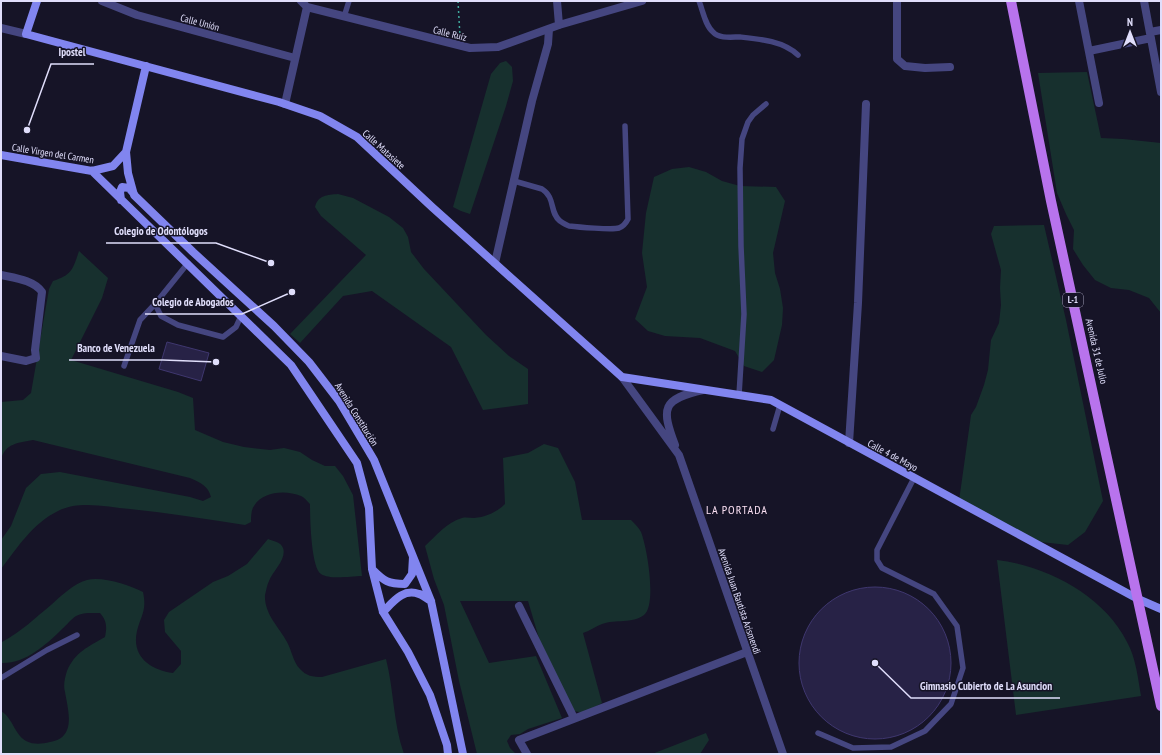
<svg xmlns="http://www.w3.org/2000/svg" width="1162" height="755" font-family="'PT Sans Narrow',sans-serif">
<rect width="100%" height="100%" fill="#161427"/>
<path fill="#17302e" d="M506 61 512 67 513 81 506 106 470 214 461 211 453 207 491 74 500 63Z
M1087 72 1101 138 1123 139 1161 143V313L1149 298 1129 290 1111 288 1095 280 1083 265 1073 249 1074 230 1066 214 1057 193 1038 73Z
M689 167 706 172 722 181 740 186 776 187 785 201 773 253 775 273 780 289 783 308 782 325 774 360 762 372 744 366 735 351 700 338 665 336 648 331 635 319 647 287 642 253 646 213 654 177 672 169Z
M338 194 353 198 389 217 403 228 408 237 411 252 424 269 486 335 509 356 528 369V404L483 410 451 347 372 291 343 296 300 343 290 334 366 255 321 216 315 207C318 195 327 195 338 194Z
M1044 225 1066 320 1103 501 1085 532 1068 545 1041 542 959 501 971 415 976 407 984 385 988 370 991 340 999 323 1001 305 1000 288 1001 270 991 234 994 226Z
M79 251 108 278 102 298 71 360 178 392 193 398 195 430 223 442 244 447 270 450 284 448 300 452 312 460 325 466H335L343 476 353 495 362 576C351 576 330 580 321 574 311 568 310 517 310 504 307 501 304 497 301 496 286 490 263 491 254 506 251 510 251 517 251 522L245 525C206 519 168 513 130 509 107 507 79 500 58 511 33 523 17 548 1 569V540L11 526 26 488 41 474 60 472 190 497 203 501 211 497C208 486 201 483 190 478L33 440C18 443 6 443 1 459V402L23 400 31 393 49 289 53 281C72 275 73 269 79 251Z
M544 444 558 448 575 482 582 520H631C635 524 639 528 641 532 647 547 657 605 644 615 632 624 616 619 602 624 596 626 590 631 583 633L602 703 584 713 574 711 541 645 528 601H460L489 663 536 656 562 718 528 729 520 734 511 735 507 741 510 748 516 754H477L459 681 444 605 434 579 425 546C436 536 447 522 462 518 466 517 470 518 474 518 486 517 497 512 505 504L503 458 528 453Z
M268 539C273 541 281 542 283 548 287 559 273 571 269 581 267 585 266 591 265 595 264 614 279 627 287 642 292 651 293 662 300 669 306 676 313 677 322 677L386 659C394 690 393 723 404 754H1V711C13 718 14 734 26 741 34 745 42 744 50 742 77 738 68 710 65 692 63 686 65 677 67 671 75 652 88 647 105 637 107 627 107 621 100 613 92 613 83 612 76 616 70 620 67 625 62 629 46 645 25 664 1 663V643L2 642C21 632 35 618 51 605 61 596 73 584 87 580 102 576 129 585 143 592 147 611 141 615 137 631 131 657 151 670 173 673L181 664V651L165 632 164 620 169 612 213 582 228 576 247 564Z
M997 560C1047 566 1104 596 1127 642 1136 658 1138 679 1141 696L1016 715Z
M706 733 709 740 700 754H652Z"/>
<path fill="#272246" stroke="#3f376f" d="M167 342 209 353 201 381 159 369Z
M799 663a76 76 0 1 1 152 0a76 76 0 1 1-152 0Z"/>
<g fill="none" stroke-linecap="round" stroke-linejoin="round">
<path stroke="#40ac9f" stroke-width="1.5" stroke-dasharray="2 3" stroke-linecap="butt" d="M458 1 460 37"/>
<path stroke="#454680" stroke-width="5.5" d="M699 1C703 11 705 25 713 32 719 39 732 37 740 37 760 39 783 41 798 55
M344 17 349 1
M514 181 542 189C556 198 549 212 560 221 563 223 566 225 569 226 577 227 612 230 619 228 624 226 626 223 628 219L625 126
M188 263 155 304 161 316 178 325 223 337 236 327 241 316
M124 366 140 320 155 304
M739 395 744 314 741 246 740 168 742 139 748 122 753 115 766 104
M773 429 780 405
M1 678 47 650 77 635
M818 733 853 748 891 747 925 731 951 704 963 668 957 626 934 594 882 568 877 560V550L914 478"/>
<path stroke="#454680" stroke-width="8" d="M102 1 137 15 295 58
M301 1 307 7 470 48 498 47 559 25 642 1
M557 1 559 25
M897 1V59L905 66 925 68 950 67
M1079 1 1099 103
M1144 1 1161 92
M1 28 26 34
M1150 32 1161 30
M1089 51 1151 38
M285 104 307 7
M495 263 532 101 548 44 549 29
M1 275C15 278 34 280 42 292L35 350 36 358 26 361 1 356
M622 377 679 455 783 754
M849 443 858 303 866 104
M675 445C661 408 662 399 703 390
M519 606 574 718
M527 754 519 740 747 652"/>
<path stroke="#8185ef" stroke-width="8" d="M37 1 26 34 279 102 320 116 357 137 432 207 622 377 771 400 1138 599 1161 609
M126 152 128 173 134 195 193 252 274 326 309 362 339 401 374 460 431 601 463 754
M1 155 92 171 113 166 126 152 146 66
M92 171 291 365 357 463 369 508 372 569 383 612 408 652 430 695 447 745 448 754
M121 200 120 192 122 187 129 188 134 194
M373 570C384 581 388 584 405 584L412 574 413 557
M383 612C393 602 403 588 419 594 423 595 427 599 431 601"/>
<path stroke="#b873ed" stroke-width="10" d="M1011 1 1051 201 1161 706"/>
</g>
<g text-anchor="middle" stroke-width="3" stroke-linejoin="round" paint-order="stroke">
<rect fill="#161427" stroke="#a3a1bb" stroke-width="1" x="1063" y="293" width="20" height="14" rx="3"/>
<g font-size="9" font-weight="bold" fill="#e0defb">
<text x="1073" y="303">L-1</text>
</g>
<g font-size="10" fill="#e0defb" stroke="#161427">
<text transform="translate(200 22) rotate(15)" y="4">Calle Unión</text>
<text transform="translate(450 33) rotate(14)" y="4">Calle Ruíz</text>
<text transform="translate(384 149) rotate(42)" y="4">Calle Matasiete</text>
<text transform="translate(53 153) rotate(9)" y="4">Calle Virgen del Carmen</text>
<text transform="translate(1097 351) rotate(77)" y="4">Avenida 31 de Julio</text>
<text transform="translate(357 414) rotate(58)" y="4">Avenida Constitución</text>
<text transform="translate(893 455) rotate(28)" y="4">Calle 4 de Mayo</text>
<text transform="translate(740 601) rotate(71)" y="4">Avenida Juan Bautista Arismendi</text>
</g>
<g font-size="12" letter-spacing="1" fill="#fbe0f3" stroke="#161427">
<text x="737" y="514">LA PORTADA</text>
</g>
</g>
<path fill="none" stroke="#e0defb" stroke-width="1.5" d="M27 130L51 64H94M271 263L216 243H106M292 292L242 314H145M216 362L163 360H69M875 663L911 698H1060"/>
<g fill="#e0defb" stroke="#161427" stroke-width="1.5">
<circle cx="27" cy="130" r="4"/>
<circle cx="271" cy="263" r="4"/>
<circle cx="292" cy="292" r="4"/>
<circle cx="216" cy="362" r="4"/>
<circle cx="875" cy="663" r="4"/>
</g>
<g font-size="11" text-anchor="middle" font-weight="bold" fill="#e0defb" stroke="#161427" stroke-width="3" stroke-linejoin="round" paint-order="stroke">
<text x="72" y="56">Ipostel</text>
<text x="161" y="235">Colegio de Odontólogos</text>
<text x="193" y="306">Colegio de Abogados</text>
<text x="116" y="352">Banco de Venezuela</text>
<text x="986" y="690">Gimnasio Cubierto de La Asuncion</text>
</g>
<rect width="1162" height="755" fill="none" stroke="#e0defb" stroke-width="4"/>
<g transform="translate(1130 32)" stroke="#161427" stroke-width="3" paint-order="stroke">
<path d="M0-3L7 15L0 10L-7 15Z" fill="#e0defb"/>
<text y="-6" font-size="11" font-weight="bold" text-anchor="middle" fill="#e0defb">N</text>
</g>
</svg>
